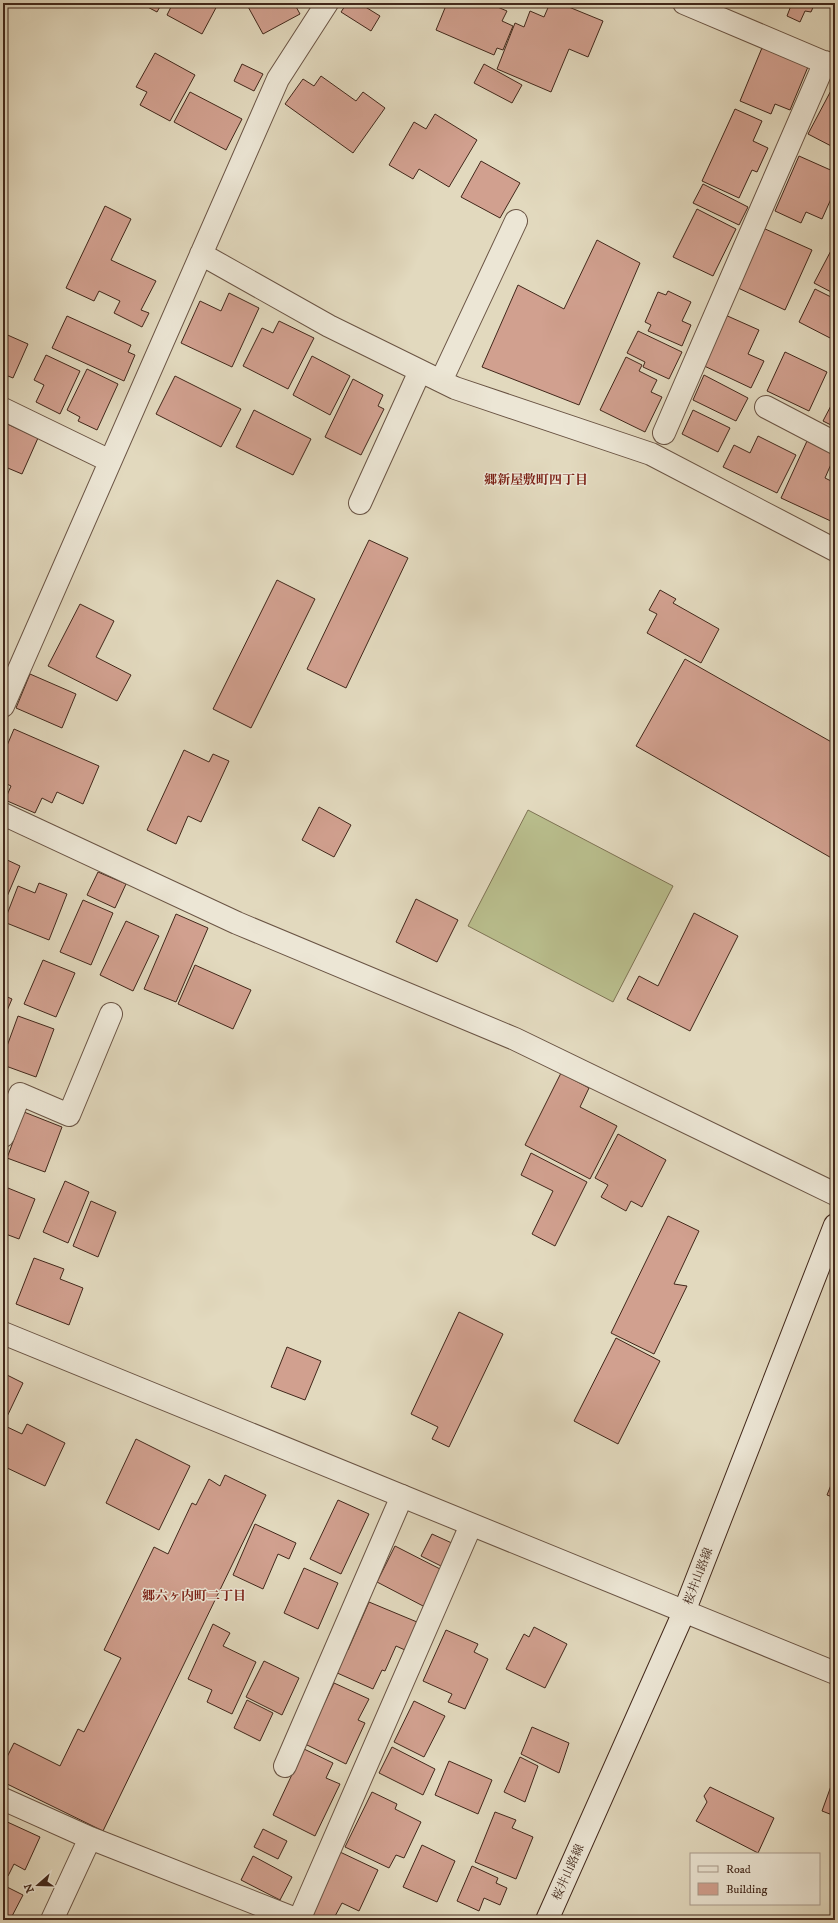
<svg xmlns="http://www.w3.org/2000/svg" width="838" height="1923" font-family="'IM FELL DW Pica','Noto Serif JP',serif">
<rect width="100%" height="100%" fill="#e2d9be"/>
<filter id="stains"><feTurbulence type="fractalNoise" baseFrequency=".005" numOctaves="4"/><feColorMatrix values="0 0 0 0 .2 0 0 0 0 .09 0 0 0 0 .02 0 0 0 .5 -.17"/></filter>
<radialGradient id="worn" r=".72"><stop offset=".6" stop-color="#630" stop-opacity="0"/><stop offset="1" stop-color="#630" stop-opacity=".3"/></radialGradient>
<path fill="#b9be8d" stroke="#7e7354" d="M528 810 673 886 613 1002 468 926Z"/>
<path fill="#d1a08f" stroke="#42281b" d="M140 3H162L157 12Z
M173 3H216L218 4 202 34 167 15Z
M246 3H294L300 14 263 34Z
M347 3H359L380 16 371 31 341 12Z
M447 3H488L507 11 502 21 513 26 503 50 497 48 494 55 436 30Z
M550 3H559L603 21 588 57 569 49 551 92 497 69 515 23 524 27 530 11 544 17Z
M792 3H815L811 12 805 11 800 22 787 16Z
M764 43 810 62 790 110 775 104 771 114 740 101Z
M155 53 195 75 170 121 140 105 147 92 136 87Z
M242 64 263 74 254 91 234 81Z
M484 64 522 85 512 103 474 83Z
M321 76 356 101 363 92 385 108 353 153 285 104 303 79 314 86Z
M835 83V148L808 134Z
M190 92 242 119 226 150 174 122Z
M735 109 762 121 753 141 768 148 757 172 752 170 739 198 702 181Z
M435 114 477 140 449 187 419 169 413 179 389 165 414 122 426 129Z
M799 156 835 172V190L822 219 806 212 801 223 775 211Z
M481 161 520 183 500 218 461 197Z
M703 184 748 207 739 225 693 203Z
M105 206 131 219 111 260 156 281 141 310 149 313 142 327 114 313 120 301 99 291 94 301 66 288Z
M697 209 736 229 713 276 673 257Z
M763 228 812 250 785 310 736 287Z
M597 240 640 263 579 405 482 367 518 285 564 309Z
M835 243V294L814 283Z
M815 289 835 299V332L832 339 799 322Z
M668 291 691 302 682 321 691 325 682 346 648 331 651 325 645 322 658 292 666 295Z
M229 293 259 308 232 367 181 343 200 301 221 311Z
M723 314 759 330 748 354 764 361 751 388 700 364Z
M67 316 131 345 128 352 135 355 124 381 52 348Z
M279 321 314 338 288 389 243 366 262 328 273 333Z
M638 331 682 352 669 379 643 367 645 362 627 353Z
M3 333 28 344 13 378 3 374Z
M785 352 827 372 809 411 767 391Z
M46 355 80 371 60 414 36 402 44 385 34 380Z
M312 356 350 376 330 415 293 395Z
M626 357 642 365 639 371 657 380 651 392 662 397 645 432 600 410Z
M87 369 118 384 97 430 78 421 80 417 67 410Z
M704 375 748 398 736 421 693 400Z
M175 376 241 409 221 447 156 414Z
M353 379 383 395 378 406 384 409 361 455 325 437Z
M835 398V427L823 421Z
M254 410 311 439 293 475 236 447Z
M693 410 730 428 718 452 682 434Z
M3 422 38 438 22 474 3 466Z
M758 436 796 455 777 493 723 467 734 445 750 453Z
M807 441 835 455 825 478 835 483V523L781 498Z
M369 540 408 558 346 688 307 669Z
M277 580 315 599 251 728 213 709Z
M660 590 676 599 673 603 719 629 701 663 647 633 657 614 649 610Z
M80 604 114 621 96 657 131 675 117 701 48 666Z
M685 659 835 744V860L636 746Z
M30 674 76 694 62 728 16 708Z
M14 729 99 766 83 804 57 792 52 803 42 798 35 813 5 800 11 786 3 782V755Z
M184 750 209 762 213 754 229 761 201 822 188 816 176 844 147 830Z
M319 807 351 825 334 857 302 840Z
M3 858 20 866 3 906Z
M98 872 126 884 115 908 87 895Z
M39 883 67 894 49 940 4 922 18 886 35 893Z
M416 899 458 920 437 962 396 942Z
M83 900 113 913 91 965 60 952Z
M694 913 738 936 690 1031 627 999 639 976 658 986Z
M176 914 208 928 176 1002 144 989Z
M126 921 159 936 133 991 100 975Z
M43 960 75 973 56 1017 24 1004Z
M195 965 251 990 233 1029 178 1004Z
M3 995 12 999 3 1020Z
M18 1016 54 1029 36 1077 3 1065V1057Z
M561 1073 589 1088 580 1107 617 1126 590 1179 525 1145Z
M24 1112 62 1127 45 1172 7 1158Z
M618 1134 666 1160 642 1207 631 1201 626 1211 601 1197 608 1185 595 1178Z
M531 1153 587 1182 555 1246 532 1234 553 1191 521 1175Z
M65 1181 89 1192 68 1243 43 1232Z
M3 1186 35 1199 19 1239 3 1233Z
M91 1201 116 1212 98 1257 73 1246Z
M668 1216 699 1231 674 1284 687 1286 654 1354 611 1333Z
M34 1258 64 1269 60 1279 83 1288 69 1325 16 1304Z
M459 1312 503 1334 449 1447 432 1439 438 1427 411 1414Z
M616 1338 660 1361 618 1444 574 1421Z
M287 1347 321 1361 305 1400 271 1387Z
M3 1373 23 1383 3 1425Z
M27 1424 65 1443 45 1486 3 1466V1425L22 1434Z
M136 1439 190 1466 159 1530 106 1503Z
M225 1475 266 1495 103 1831 3 1782V1758L6 1759 14 1743 60 1766 78 1729 84 1732 121 1658 104 1650 154 1547 168 1554 192 1503 196 1505 209 1479 220 1486Z
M835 1475V1498L827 1495Z
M338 1500 369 1514 341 1574 310 1559Z
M255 1524 296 1543 289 1559 278 1554 263 1589 233 1575Z
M432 1534 454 1544 443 1567 421 1556Z
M395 1546 444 1571 425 1607 377 1582Z
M304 1568 338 1583 318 1629 284 1613Z
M369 1602 417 1622 405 1650 396 1646 385 1671 382 1670 373 1689 335 1672 345 1648 348 1650Z
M213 1624 230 1633 223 1646 256 1662 232 1714 207 1702 212 1690 188 1679Z
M534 1627 567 1644 545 1688 506 1669 524 1634 529 1637Z
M446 1630 478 1644 474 1652 488 1659 465 1709 448 1702 452 1694 423 1681Z
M264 1661 299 1678 282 1715 246 1697Z
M334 1683 369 1699 358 1720 365 1723 346 1764 305 1744Z
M247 1700 273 1713 260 1741 234 1728Z
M414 1701 445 1716 424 1757 394 1742Z
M532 1727 569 1743 559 1773 521 1754Z
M392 1747 435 1769 423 1795 379 1773Z
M304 1749 333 1763 326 1778 340 1784 315 1836 273 1815Z
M520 1757 538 1766 525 1802 504 1792Z
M449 1761 492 1780 478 1814 435 1795Z
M835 1775V1816L822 1811Z
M710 1787 774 1818 758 1853 696 1821 707 1802 704 1796Z
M372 1792 397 1804 395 1809 421 1822 404 1858 396 1855 389 1868 345 1847Z
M495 1812 516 1820 512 1828 533 1837 516 1879 475 1862Z
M3 1820 40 1837 25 1870 14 1864 8 1876 3 1874Z
M263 1829 287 1841 278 1859 254 1847Z
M422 1845 455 1861 437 1902 403 1887Z
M340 1852 378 1870 359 1911 342 1903 333 1920H318L310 1916Z
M253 1856 292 1877 280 1900 241 1880Z
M472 1866 498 1878 496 1883 507 1888 500 1905 484 1898 479 1911 457 1901Z
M3 1885 23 1895 10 1920H3Z"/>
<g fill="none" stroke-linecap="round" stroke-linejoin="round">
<g stroke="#6a5444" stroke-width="24">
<path id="minor" d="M684 3 835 67
M201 254 329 326 455 388 651 454 835 550
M441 381 516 221
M766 407 835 443
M3 409 110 461
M664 433 825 62
M360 503 420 371
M3 706 278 79 327 3
M3 814 237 923 515 1039 835 1194
M3 1136 20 1094 69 1115 111 1014
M285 1766 402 1496
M3 1799 90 1838 298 1920
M52 1920 90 1838
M299 1920 471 1525"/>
</g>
<g stroke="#6a5444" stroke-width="24">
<path id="tertiary" d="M3 1333 835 1673"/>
</g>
<g stroke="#42281b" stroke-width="24">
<path id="secondary" d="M547 1920 684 1612 835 1225"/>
</g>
<use href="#minor" stroke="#ece6d5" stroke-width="22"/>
<use href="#tertiary" stroke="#ece6d5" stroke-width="22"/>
<use href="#secondary" stroke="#ece6d5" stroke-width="22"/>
</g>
<g text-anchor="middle" stroke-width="3" stroke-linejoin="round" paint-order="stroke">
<g font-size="12" fill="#42281b" stroke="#ece6d5">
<text transform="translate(698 1576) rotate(-69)" y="4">桜井山路線</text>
<text transform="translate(568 1872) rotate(-66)" y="4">桜井山路線</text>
</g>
<g font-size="13" font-weight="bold" fill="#7a1f14" stroke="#ece6d5">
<text x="536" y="484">郷新屋敷町四丁目</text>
<text x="194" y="1600">郷六ヶ内町二丁目</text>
</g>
</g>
<rect width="838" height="1923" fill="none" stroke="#e2d9be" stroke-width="16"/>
<rect x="4" y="4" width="830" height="1915" fill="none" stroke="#42281b" stroke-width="2"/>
<rect x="8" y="8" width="822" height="1907" fill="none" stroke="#42281b"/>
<rect x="690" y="1853" width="130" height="52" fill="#ece6d5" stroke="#a89a8b"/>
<rect x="698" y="1866" width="20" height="6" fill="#ece6d5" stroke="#a89a8b"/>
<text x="726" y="1873" font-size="12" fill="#42281b">Road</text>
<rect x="698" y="1883" width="20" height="12" fill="#d1a08f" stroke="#a89a8b"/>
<text x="726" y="1893" font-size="12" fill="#42281b">Building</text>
<g transform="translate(38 1885) rotate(250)" stroke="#ece6d5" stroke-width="3" paint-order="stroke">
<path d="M0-3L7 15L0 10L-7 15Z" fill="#42281b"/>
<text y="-6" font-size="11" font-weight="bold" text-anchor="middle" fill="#42281b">N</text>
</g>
<rect width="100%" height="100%" filter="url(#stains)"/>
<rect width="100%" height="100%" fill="url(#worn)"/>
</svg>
